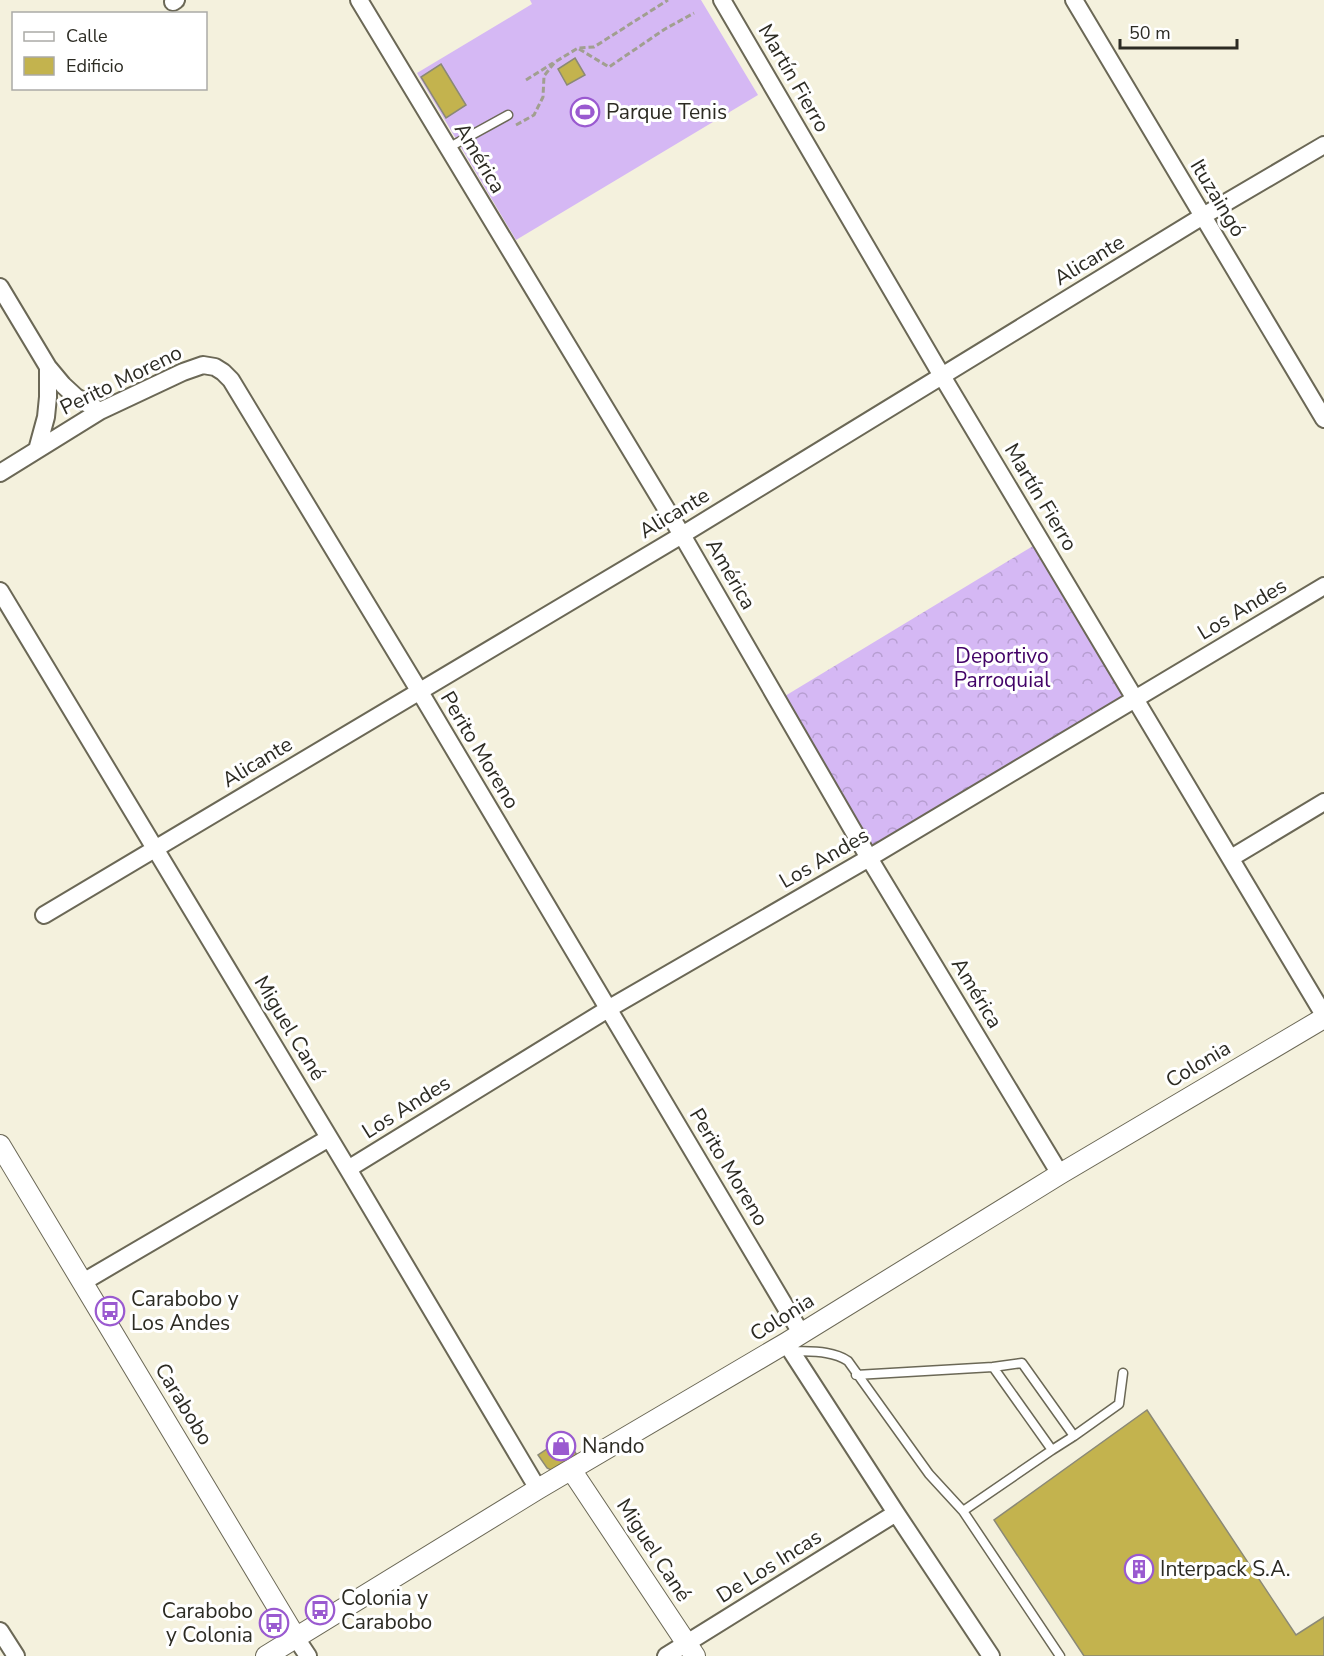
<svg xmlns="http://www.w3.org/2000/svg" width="1324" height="1656" font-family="'Nunito Sans',sans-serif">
<defs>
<pattern id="forest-crowns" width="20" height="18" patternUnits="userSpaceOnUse" patternTransform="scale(1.5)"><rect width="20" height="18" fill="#d5b8f4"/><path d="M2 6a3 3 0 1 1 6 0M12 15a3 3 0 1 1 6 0" fill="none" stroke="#b79ed1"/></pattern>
</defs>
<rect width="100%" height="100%" fill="#f4f1dd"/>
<path fill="url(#forest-crowns)" d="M1038 543 1128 695 868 851 780 699Z"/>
<path fill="#d5b8f4" d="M530 0H701L758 95 516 240 417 73 532 4Z"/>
<path fill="#c3b34e" stroke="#8b8976" stroke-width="1.5" d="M575 58 585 75 567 85 558 69Z
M441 64 466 105 446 118 421 77Z
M1147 1410 1296 1635 1324 1617V1656H1084L994 1520Z
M565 1437 577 1455 553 1471 547 1468 538 1455Z"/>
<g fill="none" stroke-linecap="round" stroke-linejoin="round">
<g stroke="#6b6856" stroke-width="11">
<path id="service" d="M448 148 508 115
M792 1351C810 1352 832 1350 848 1361L929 1474 963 1511 1060 1656
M993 1367 1022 1363 1074 1436 1052 1450
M856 1375 993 1367 1052 1450 963 1511
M1074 1436 1119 1404 1123 1373"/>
</g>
<g stroke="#6b6856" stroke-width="20">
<path id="minor" d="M359 0 682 535 869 858 1060 1174
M722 0 942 376 1324 1015
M1074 0 1324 419
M173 2 176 0
M0 287 48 367V397L46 417 37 450
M48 367 63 385 76 397 100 411
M0 473 100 411 183 372 203 365 215 367 223 372 231 380 420 692 801 1333
M0 591 348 1169 538 1489
M1231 858 1324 802
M44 915 682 535 1203 216 1324 145
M348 1169 608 1009 869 858 1324 586
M83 1282 329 1138
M786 1343 896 1513 991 1656
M0 1631 16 1656
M296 1638 308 1656
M666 1656 896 1513"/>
</g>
<g stroke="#6b6856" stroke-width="22">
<path id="tertiary" d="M0 1145 296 1638
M572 1471 695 1656
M266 1656 538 1489 786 1343 1060 1174 1324 1018"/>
</g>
<path stroke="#a19f90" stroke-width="3" stroke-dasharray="6 3" stroke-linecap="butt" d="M579 49 609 67 665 29 694 13
M526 80 553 63
M516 125 534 115 543 97 544 76 555 62 578 48 594 47 668 0"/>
<use href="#service" stroke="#fff" stroke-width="8"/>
<use href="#minor" stroke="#fff" stroke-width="16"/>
<use href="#tertiary" stroke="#fff" stroke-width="20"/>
</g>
<defs>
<g id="stadium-ring" transform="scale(1.5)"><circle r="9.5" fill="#fff" stroke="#9a5ad0" stroke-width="1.5"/><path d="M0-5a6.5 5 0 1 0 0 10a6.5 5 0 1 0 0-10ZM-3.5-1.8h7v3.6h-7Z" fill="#9a5ad0"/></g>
<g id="bus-ring" transform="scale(1.5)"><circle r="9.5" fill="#fff" stroke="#9a5ad0" stroke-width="1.5"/><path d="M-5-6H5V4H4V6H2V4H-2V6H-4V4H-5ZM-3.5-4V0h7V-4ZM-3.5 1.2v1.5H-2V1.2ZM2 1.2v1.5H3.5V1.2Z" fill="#9a5ad0"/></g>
<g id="shop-ring" transform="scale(1.5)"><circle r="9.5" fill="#fff" stroke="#9a5ad0" stroke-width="1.5"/><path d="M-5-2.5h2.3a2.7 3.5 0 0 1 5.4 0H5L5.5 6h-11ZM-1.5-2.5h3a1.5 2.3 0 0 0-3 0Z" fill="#9a5ad0"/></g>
<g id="building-ring" transform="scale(1.5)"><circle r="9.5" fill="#fff" stroke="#9a5ad0" stroke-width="1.5"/><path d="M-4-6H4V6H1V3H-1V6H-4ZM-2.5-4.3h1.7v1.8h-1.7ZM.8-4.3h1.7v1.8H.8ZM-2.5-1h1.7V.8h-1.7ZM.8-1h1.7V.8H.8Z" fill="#9a5ad0"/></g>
</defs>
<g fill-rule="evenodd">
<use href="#stadium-ring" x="585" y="112"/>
<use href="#bus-ring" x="110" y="1311"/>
<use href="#shop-ring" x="561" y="1446"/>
<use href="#building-ring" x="1139" y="1569"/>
<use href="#bus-ring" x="320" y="1610"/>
<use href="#bus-ring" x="274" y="1623"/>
</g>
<g text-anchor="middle" stroke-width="6" stroke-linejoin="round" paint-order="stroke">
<g font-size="21" fill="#2c2b23" stroke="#fff">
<text transform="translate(794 78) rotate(60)" y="7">Martín Fierro</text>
<text transform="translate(480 158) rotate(59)" y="7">América</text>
<text transform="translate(1218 198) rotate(59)" y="7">Ituzaingó</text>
<text transform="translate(1089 260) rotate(-31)" y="7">Alicante</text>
<text transform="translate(121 380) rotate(-26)" y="7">Perito Moreno</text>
<text transform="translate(1041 497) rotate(59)" y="7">Martín Fierro</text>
<text transform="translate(674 513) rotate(-31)" y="7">Alicante</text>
<text transform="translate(731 574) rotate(60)" y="7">América</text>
<text transform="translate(1242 609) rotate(-31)" y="7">Los Andes</text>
<text transform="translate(480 750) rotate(59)" y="7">Perito Moreno</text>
<text transform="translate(257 762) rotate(-31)" y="7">Alicante</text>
<text transform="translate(824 858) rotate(-30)" y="7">Los Andes</text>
<text transform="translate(977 993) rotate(59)" y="7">América</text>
<text transform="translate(290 1028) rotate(59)" y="7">Miguel Cané</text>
<text transform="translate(1198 1064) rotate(-31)" y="7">Colonia</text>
<text transform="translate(406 1107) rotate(-32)" y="7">Los Andes</text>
<text transform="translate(729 1167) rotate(59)" y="7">Perito Moreno</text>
<text transform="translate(782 1317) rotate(-32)" y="7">Colonia</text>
<text transform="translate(184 1404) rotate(59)" y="7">Carabobo</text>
<text transform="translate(654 1550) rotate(57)" y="7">Miguel Cané</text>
<text transform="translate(769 1566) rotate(-32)" y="7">De Los Incas</text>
</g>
<g font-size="21" fill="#2c2b23" stroke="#fff" text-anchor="start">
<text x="606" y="119">Parque Tenis</text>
<text x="131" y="1306">Carabobo y<tspan x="131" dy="24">Los Andes</tspan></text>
<text x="582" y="1453">Nando</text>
<text x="1160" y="1576">Interpack S.A.</text>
<text x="341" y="1605">Colonia y<tspan x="341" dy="24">Carabobo</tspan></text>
<text x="253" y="1618" text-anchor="end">Carabobo<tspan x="253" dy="24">y Colonia</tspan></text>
</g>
<g font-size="21" fill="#420267" stroke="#fff">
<text x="1002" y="663">Deportivo<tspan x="1002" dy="24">Parroquial</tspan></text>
</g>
</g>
<rect x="12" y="12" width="195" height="78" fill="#ffffff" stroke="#abaaa7" stroke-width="1.5"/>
<rect x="24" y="32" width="30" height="9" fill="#ffffff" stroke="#abaaa7" stroke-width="1.5"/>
<text x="66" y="42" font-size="18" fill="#2c2b23">Calle</text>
<rect x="24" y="57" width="30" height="18" fill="#c3b34e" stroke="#abaaa7" stroke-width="1.5"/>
<text x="66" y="72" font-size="18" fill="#2c2b23">Edificio</text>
<path d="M1120 39v9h117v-9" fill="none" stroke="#2c2b23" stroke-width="3"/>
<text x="1129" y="39" font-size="18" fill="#2c2b23" stroke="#ffffff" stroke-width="4.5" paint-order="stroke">50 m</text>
</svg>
